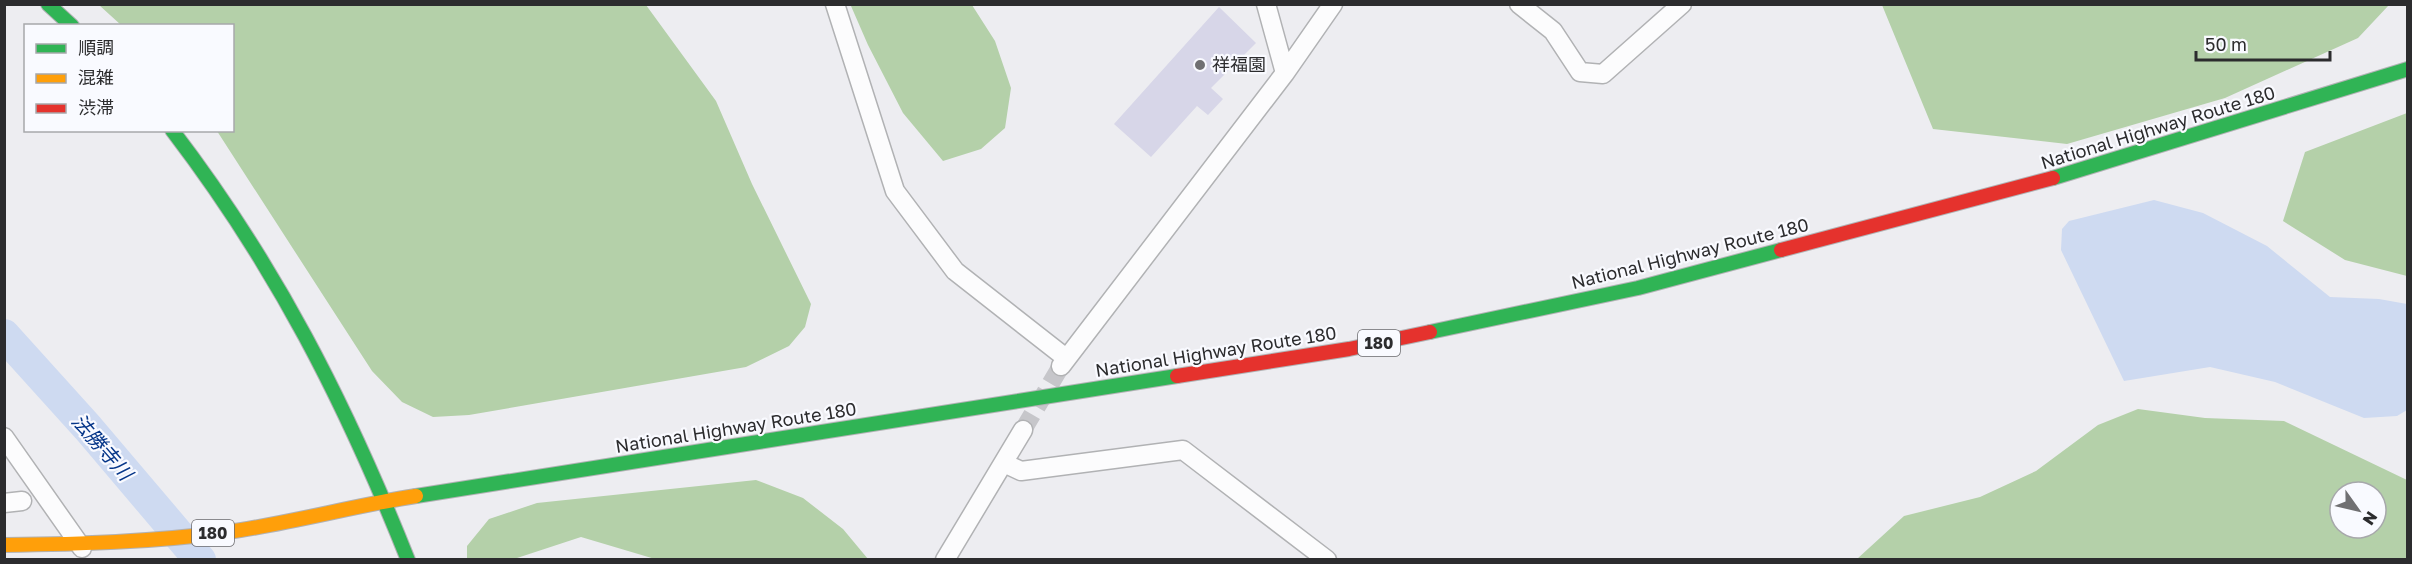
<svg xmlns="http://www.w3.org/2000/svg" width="2412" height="564" font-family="'Golos Text','Noto Sans JP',sans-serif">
<rect width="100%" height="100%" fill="#ededf1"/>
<path fill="#b4d0a9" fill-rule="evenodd" d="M853 4 972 5 995 41 1011 88 1005 128 981 149 943 161 903 113 868 45 851 6Z
M99 5H646L716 101 752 184 811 304 805 327 789 346 746 367 469 415 433 417 402 402 372 371 217 131 232 130V26L121 25Z
M1882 5H2389L2358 38 2225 98 2067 144 1933 129Z
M2407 113V276L2345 260 2283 221 2305 152Z
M2138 409 2205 418 2284 421 2407 480V559H1857L1904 516 1980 497 2036 471 2098 425ZM2340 492H2376V528H2340Z
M756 480 803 498 843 529 868 559H655L581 537 514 559 467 558V546L489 519 537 503Z"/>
<path fill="#cedaf1" d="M2154 200 2203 213 2267 246 2330 297 2379 299 2407 304V410L2397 416 2364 418 2275 382 2210 367 2124 381 2061 250 2062 229 2069 221Z"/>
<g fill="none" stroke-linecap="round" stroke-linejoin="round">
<path stroke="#cedaf1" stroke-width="32" d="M4 335 88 428 200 560"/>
</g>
<path fill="#d7d6e8" d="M1219 7 1256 43 1211 88 1223 99 1208 115 1197 106 1151 157 1114 124Z"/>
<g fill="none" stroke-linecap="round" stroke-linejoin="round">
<path stroke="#c6c6ca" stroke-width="18" stroke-dasharray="18 9" stroke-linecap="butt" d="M1023 430 1061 366"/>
<g stroke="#b1b2b4" stroke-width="21">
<path id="street" d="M835 4 895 191 955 271 1066 358
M1266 4 1285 73
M1519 4 1553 31 1580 72 1603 74 1682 4
M1061 366 1285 73 1333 4
M4 437 82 548
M1004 463 1021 471 1183 450 1327 560
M4 503 22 501
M945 560 1023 430"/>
</g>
<g stroke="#b1b2b4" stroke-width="16">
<path id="fast" d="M48 4 72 26
M172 130C276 266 345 402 408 560
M2053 178 2408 69
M1430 332 1638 288 1781 250
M416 496 1177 376"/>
</g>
<g stroke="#b1b2b4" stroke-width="16">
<path id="slow" d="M4 545C79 544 153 542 228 532 291 523 353 506 416 496"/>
</g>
<g stroke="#b1b2b4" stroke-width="16">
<path id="jam" d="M1781 250 2053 178
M1177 376 1349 349 1430 332"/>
</g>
<use href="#street" stroke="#fcfcfd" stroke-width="18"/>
<use href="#fast" stroke="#30b455" stroke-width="14"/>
<use href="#slow" stroke="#ff9f0a" stroke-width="14"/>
<use href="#jam" stroke="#e5322d" stroke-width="14"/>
</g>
<circle fill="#707072" stroke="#f9faff" stroke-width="2" cx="1200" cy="65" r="6"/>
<g text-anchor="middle" stroke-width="4.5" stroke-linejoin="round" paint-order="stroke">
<g fill="#f9faff" stroke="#6a6a6d" stroke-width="1.5">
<rect x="1358" y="330" width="42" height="26" rx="4.5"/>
<rect x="192" y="520" width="42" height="26" rx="4.5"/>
</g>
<g font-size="16" font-weight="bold" fill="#2c2c2e">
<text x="1379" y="349">180</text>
<text x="213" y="539">180</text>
</g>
<g font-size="18" fill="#2c2c2e" stroke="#f9faff" text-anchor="start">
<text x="1212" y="71">祥福園</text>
</g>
<g font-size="18" fill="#2c2c2e" stroke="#f9faff">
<text transform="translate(2158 128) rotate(-17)" y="6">National Highway Route 180</text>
<text transform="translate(1690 254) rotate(-14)" y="6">National Highway Route 180</text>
<text transform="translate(1216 352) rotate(-9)" y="6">National Highway Route 180</text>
<text transform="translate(736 428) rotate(-9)" y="6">National Highway Route 180</text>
</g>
<g font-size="20" font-style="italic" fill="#063689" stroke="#f9faff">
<text transform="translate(102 447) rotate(49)" y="7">法勝寺川</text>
</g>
</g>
<rect width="2412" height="564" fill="none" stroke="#2c2c2e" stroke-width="12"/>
<rect x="24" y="24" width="210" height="108" fill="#f9faff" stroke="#a7a8ab" stroke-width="1.5"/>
<rect x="36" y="44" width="30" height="9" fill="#30b455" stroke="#a7a8ab" stroke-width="1.5"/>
<text x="78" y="54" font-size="18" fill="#2c2c2e">順調</text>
<rect x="36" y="74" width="30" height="9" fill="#ff9f0a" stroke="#a7a8ab" stroke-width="1.5"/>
<text x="78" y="84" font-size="18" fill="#2c2c2e">混雑</text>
<rect x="36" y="104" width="30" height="9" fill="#e5322d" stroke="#a7a8ab" stroke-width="1.5"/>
<text x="78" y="114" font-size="18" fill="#2c2c2e">渋滞</text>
<g transform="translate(2358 510) rotate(124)"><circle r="28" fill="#f9faff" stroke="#a7a8ab" stroke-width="1.5"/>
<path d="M0-4.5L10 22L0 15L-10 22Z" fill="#707072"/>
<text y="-9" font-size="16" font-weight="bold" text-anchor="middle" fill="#2c2c2e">N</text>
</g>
<path d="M2196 51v9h134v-9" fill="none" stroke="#2c2c2e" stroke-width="3"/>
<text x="2205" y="51" font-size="18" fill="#2c2c2e" stroke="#f9faff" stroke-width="4.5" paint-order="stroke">50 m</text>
</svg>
